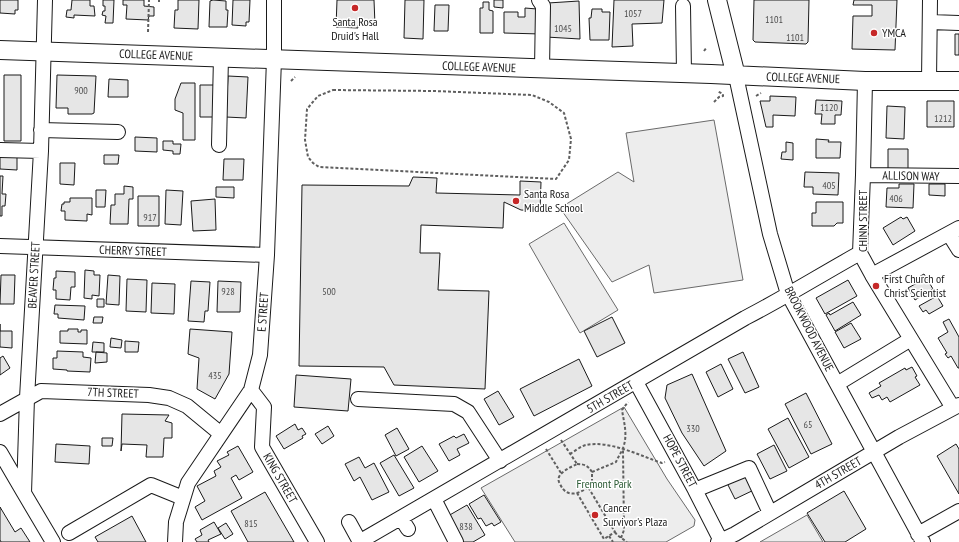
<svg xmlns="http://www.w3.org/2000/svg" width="959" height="542" font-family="'PT Sans Narrow',sans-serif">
<rect width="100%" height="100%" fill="#fff"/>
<path fill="#ededed" stroke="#6a6a6a" d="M714 120 743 280 654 293 649 265 612 282 560 208 618 172 634 182 626 133Z
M564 223 618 310 580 333 529 244Z
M624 407 667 479 695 520 694 526 666 542H515L481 488Z
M807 515 823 542H760Z"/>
<path fill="#e6e6e6" stroke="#1a1a1a" d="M0 0H18V10H15V14L0 13Z
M72 0H90V6H94L95 16 74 15V18L66 17 67 10H71Z
M103 0H114L113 23H105L106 16 102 15 103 11H105V6H103Z
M123 0H144V6L154 7V16H149L148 20 126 19 127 5H123Z
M178 0H199L198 29 174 28 175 10H178Z
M213 0 226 1V10H228L227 27H209L210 1Z
M233 0H250L249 22H246V26L232 25Z
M337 0H374L375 25H358V28L336 27Z
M405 0H424L423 39 404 38Z
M494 0H503V8L494 7Z
M614 0H664L662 23 632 24 633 46 612 47Z
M754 0H809L808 42 806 44 755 42 753 40Z
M854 0H897L895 50 852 49 853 16H872V5H853Z
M579 1 580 39 546 37 548 3Z
M483 2H489V10L493 11V33H480V8H483Z
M435 5H449L448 31H434Z
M525 8 537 9 541 34 504 33V12H518V17H525Z
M592 9H602V12H610L609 40H590L589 18H591Z
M955 34H959V55H955Z
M4 75H21V141H4Z
M57 75 96 76 94 113 92 114H68V108H56Z
M228 76 248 77 246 118 226 117Z
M109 79 128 80V97H108Z
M181 83H195V140H183V113L175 110V99Z
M200 85H215V117H200Z
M770 96 796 97 795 116 773 115V127H766L760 101H770Z
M816 100 842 101 841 115H835V124H821L822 114H815Z
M927 101H954V127H927Z
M887 106 905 107 904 139 886 138Z
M135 137 157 138V152L135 151Z
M816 139 829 140 828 142H841L840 158H816Z
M163 141H173V144H181L180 154H173V151L163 150Z
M786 142 793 143V160L781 159 782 152H786Z
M888 149H908V169H888Z
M0 154 17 155V170L0 169Z
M104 155H119L118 164H104Z
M224 159H244L243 180H223Z
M60 163H75L74 185 60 184Z
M805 172 839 173 838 195 813 194V187H804Z
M0 176H3L2 194H6L5 206H2V216H0Z
M413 177 437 178 436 193 520 195V181L541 182 540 211 521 210 504 202 503 228 421 225 420 253H440L438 290 489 291 485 389 394 385 384 367 299 366 302 185 409 186Z
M899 184H914L913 208 886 207 887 188H899Z
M929 184H945V196L929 195Z
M124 186 133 187V199H129L128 224H110L111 205H115V194H124Z
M216 187H234V198L216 197Z
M96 190H106L105 207H96Z
M166 190 183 191 181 225 165 224Z
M138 196H159V226H138Z
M70 198H92V215L87 214V221L65 220V211H61L62 204H64V202H70Z
M215 199 216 230 193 231 191 201Z
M816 202H843V223H837L834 226H812V213H816Z
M901 217 903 219 907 217 915 231 893 245 883 228Z
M85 270 94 271V275H100L99 296 92 295V299L84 298Z
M56 271 75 272V287H71L70 300 56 299V290H53L54 278H56Z
M924 274 933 289 915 300 908 288 917 283 915 279Z
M1 275H15L14 304H0Z
M108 275 120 276 119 305 106 304Z
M127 279 147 280 146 312 126 311Z
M848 280 857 296 825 314 816 298Z
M191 281 210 282 208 311H205L204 322 188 321Z
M218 281 241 282 240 312H217Z
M152 283 175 284 174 314 151 313Z
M937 296 943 306 929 314 926 310 923 312 919 306Z
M97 299H104V307H97Z
M853 302 861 315 835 331 826 315 829 313 830 315Z
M55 305 85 306 84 320 58 318V314H54Z
M94 317H103L102 323H93Z
M612 317 625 343 597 357 584 331Z
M949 319 959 337V368H958L951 356 948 358 945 354 947 353 938 338 948 332 943 322Z
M851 323 861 339 844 348 835 332Z
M0 324V331H12V348L0 347Z
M68 329H78V332H81V330H87V344L60 343V331H68Z
M190 329 232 332 229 374 215 399 197 389 199 358 188 354Z
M111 338 122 340 121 348 110 347Z
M125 341 139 342 138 352H125Z
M93 342 104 343V352H92Z
M57 351 83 352V357L91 358 90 372 67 371V370L53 369V358H57Z
M96 352 107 353V362L95 363Z
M743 352 759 387 745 393 728 359Z
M3 356 10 368 0 375V358Z
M579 359 592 386 534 416 520 389Z
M721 364 733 389 718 397 706 372Z
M912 367 917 376 915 377 920 385 890 402 887 397 882 400 879 395 872 398 869 393 881 386 879 383 905 368 906 370Z
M692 374 726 451 704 466 682 433 665 398 667 385Z
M296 375 351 379 348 411 294 407Z
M498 391 514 417 499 425 484 399Z
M806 393 832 444 811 454 785 404Z
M122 414 169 415 165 421 172 423V438H164L163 457H146L147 445 122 444 121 451Z
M788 418 809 457 789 468 768 429Z
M295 424 298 430 302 428 306 434 302 436 303 438 284 449 276 436Z
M328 426 334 436 322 444 315 434Z
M397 428 409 449 396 456 385 435Z
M464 434 469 443 457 449 460 455 449 461 439 444 454 436 456 438Z
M102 438H113L112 446H102Z
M56 444 90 446 89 464 55 462Z
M956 444 959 449V494L937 456Z
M774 445 787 471 770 479 757 454Z
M238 446 253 472 239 480 236 475 231 478 242 498 202 520 195 507 205 501 197 486 216 476 214 471 221 467 217 461 229 455 227 452Z
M422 446 438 471 419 482 404 457Z
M394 455 414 488 399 496 380 463Z
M359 457 365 468 374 463 389 492 372 500 360 477 354 481 345 464Z
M748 472 756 489 735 499 727 483Z
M844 491 866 529 845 542H825L807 513Z
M265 492 294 542H248L231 511Z
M484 495 501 522 494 526 492 523 486 526 481 518 478 519 469 504Z
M467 505 485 535 473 542H463L448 516Z
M0 507 15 532 21 528 30 542H1L0 540Z
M132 516 146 542H98L95 537Z
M214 522 221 534 208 540 209 542H197L195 539 202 535 200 530Z
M226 523 233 534 225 539 218 528Z"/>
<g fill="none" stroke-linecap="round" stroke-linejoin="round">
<g stroke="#1a1a1a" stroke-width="16">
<path id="minor" d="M45 0 41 151 27 398 24 493 53 542
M539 0 543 6 542 69
M683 6 684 73
M930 22 959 23
M736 76 770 234 788 294 923 542
M929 80 930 0
M865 81 863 175 860 253 872 275 953 408
M41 130 118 132
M219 145 221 57
M0 150 41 151
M863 175 959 176
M949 234 959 250
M0 246 267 255
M872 275 959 228
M636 382 695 490 721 541
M837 384 911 339
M251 390 264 407 262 447 317 542
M358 399 454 404 468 412 500 461
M0 414 41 391 149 395 169 398 187 406 221 434
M0 452 24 493
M695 490 749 468 770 513
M434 499 456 542
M401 518 408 529
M349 522 360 542
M69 533 151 485 183 498
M918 534 959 511
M175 542 176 522 188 483 251 390 260 355 267 255 274 59V0
M359 542 745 318C784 298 822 274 860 253
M718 542 735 534 899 437 959 405"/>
</g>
<g stroke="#1a1a1a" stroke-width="20">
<path id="major" d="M717 0 736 76
M0 50 711 74 865 81H959"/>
</g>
<path stroke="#5f5f5f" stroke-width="2" stroke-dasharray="3 2" stroke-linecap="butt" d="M159 2V0
M148 32 149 0
M704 51 707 47
M291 81 295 77
M333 90 434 91 532 95 549 102 564 113 571 139 569 160 556 179 319 167 313 163 308 157 305 140 307 109 318 96Z
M756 96 761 93
M714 102 719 97 723 96V94L717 91
M561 440 577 464
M546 449 561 473
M570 454C575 451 581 446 586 445 609 440 641 456 662 463L665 462
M577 464C585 464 588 466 592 472V484C582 493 567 500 560 484 558 481 558 478 560 475 564 470 571 467 577 464Z
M592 472 616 462C618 457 621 453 623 448 628 435 624 423 622 410L628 402
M577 493 604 539 615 532 588 487
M615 532 617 535 627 542
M609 536 613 542
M621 538 624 530 623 450"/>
<use href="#minor" stroke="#fff" stroke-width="14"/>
<use href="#major" stroke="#fff" stroke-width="18"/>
</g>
<g fill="#c62828" stroke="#fff" stroke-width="1.5">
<circle cx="355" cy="8" r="4"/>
<circle cx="874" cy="33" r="4"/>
<circle cx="516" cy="201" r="4"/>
<circle cx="876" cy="286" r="4"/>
<circle cx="595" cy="515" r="4"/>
</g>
<g text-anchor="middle" stroke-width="3" stroke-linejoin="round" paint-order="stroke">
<g font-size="10" fill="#4d4d4d">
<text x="633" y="17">1057</text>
<text x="774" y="23">1101</text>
<text x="563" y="32">1045</text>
<text x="795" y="41">1101</text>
<text x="81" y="94">900</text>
<text x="829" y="111">1120</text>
<text x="943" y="122">1212</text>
<text x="829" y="189">405</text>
<text x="896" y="202">406</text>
<text x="150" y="221">917</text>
<text x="228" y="295">928</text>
<text x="329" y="295">500</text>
<text x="215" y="379">435</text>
<text x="808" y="428">65</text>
<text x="693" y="432">330</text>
<text x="251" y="527">815</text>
<text x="466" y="530">838</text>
</g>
<g font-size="12" fill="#1a1a1a" stroke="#fff" text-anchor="start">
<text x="355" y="26" text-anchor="middle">Santa Rosa<tspan x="355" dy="14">Druid's Hall</tspan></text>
<text x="882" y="37">YMCA</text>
<text x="524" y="198">Santa Rosa<tspan x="524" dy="14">Middle School</tspan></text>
<text x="884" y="283">First Church of<tspan x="884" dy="14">Christ Scientist</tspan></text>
<text x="603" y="512">Cancer<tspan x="603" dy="14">Survivor's Plaza</tspan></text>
</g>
<g font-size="12" fill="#1a1a1a" stroke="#fff">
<text transform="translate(156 55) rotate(2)" y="4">COLLEGE AVENUE</text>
<text transform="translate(479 67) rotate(2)" y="4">COLLEGE AVENUE</text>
<text transform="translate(803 78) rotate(2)" y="4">COLLEGE AVENUE</text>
<text transform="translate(911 176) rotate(1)" y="4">ALLISON WAY</text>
<text transform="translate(863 221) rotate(-90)" y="4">CHINN STREET</text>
<text transform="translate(133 251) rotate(2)" y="4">CHERRY STREET</text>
<text transform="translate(34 275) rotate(-87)" y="4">BEAVER STREET</text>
<text transform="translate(263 312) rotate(-86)" y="4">E STREET</text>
<text transform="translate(809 329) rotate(63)" y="4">BROOKWOOD AVENUE</text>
<text transform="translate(113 393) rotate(2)" y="4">7TH STREET</text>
<text transform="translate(610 397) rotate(-30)" y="4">5TH STREET</text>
<text transform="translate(680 461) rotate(62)" y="4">HOPE STREET</text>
<text transform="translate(838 473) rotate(-30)" y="4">4TH STREET</text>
<text transform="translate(280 478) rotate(60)" y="4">KING STREET</text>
</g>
<g font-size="12" fill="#2b5a34" stroke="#fff">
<text x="604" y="488">Fremont Park</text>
</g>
</g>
</svg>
